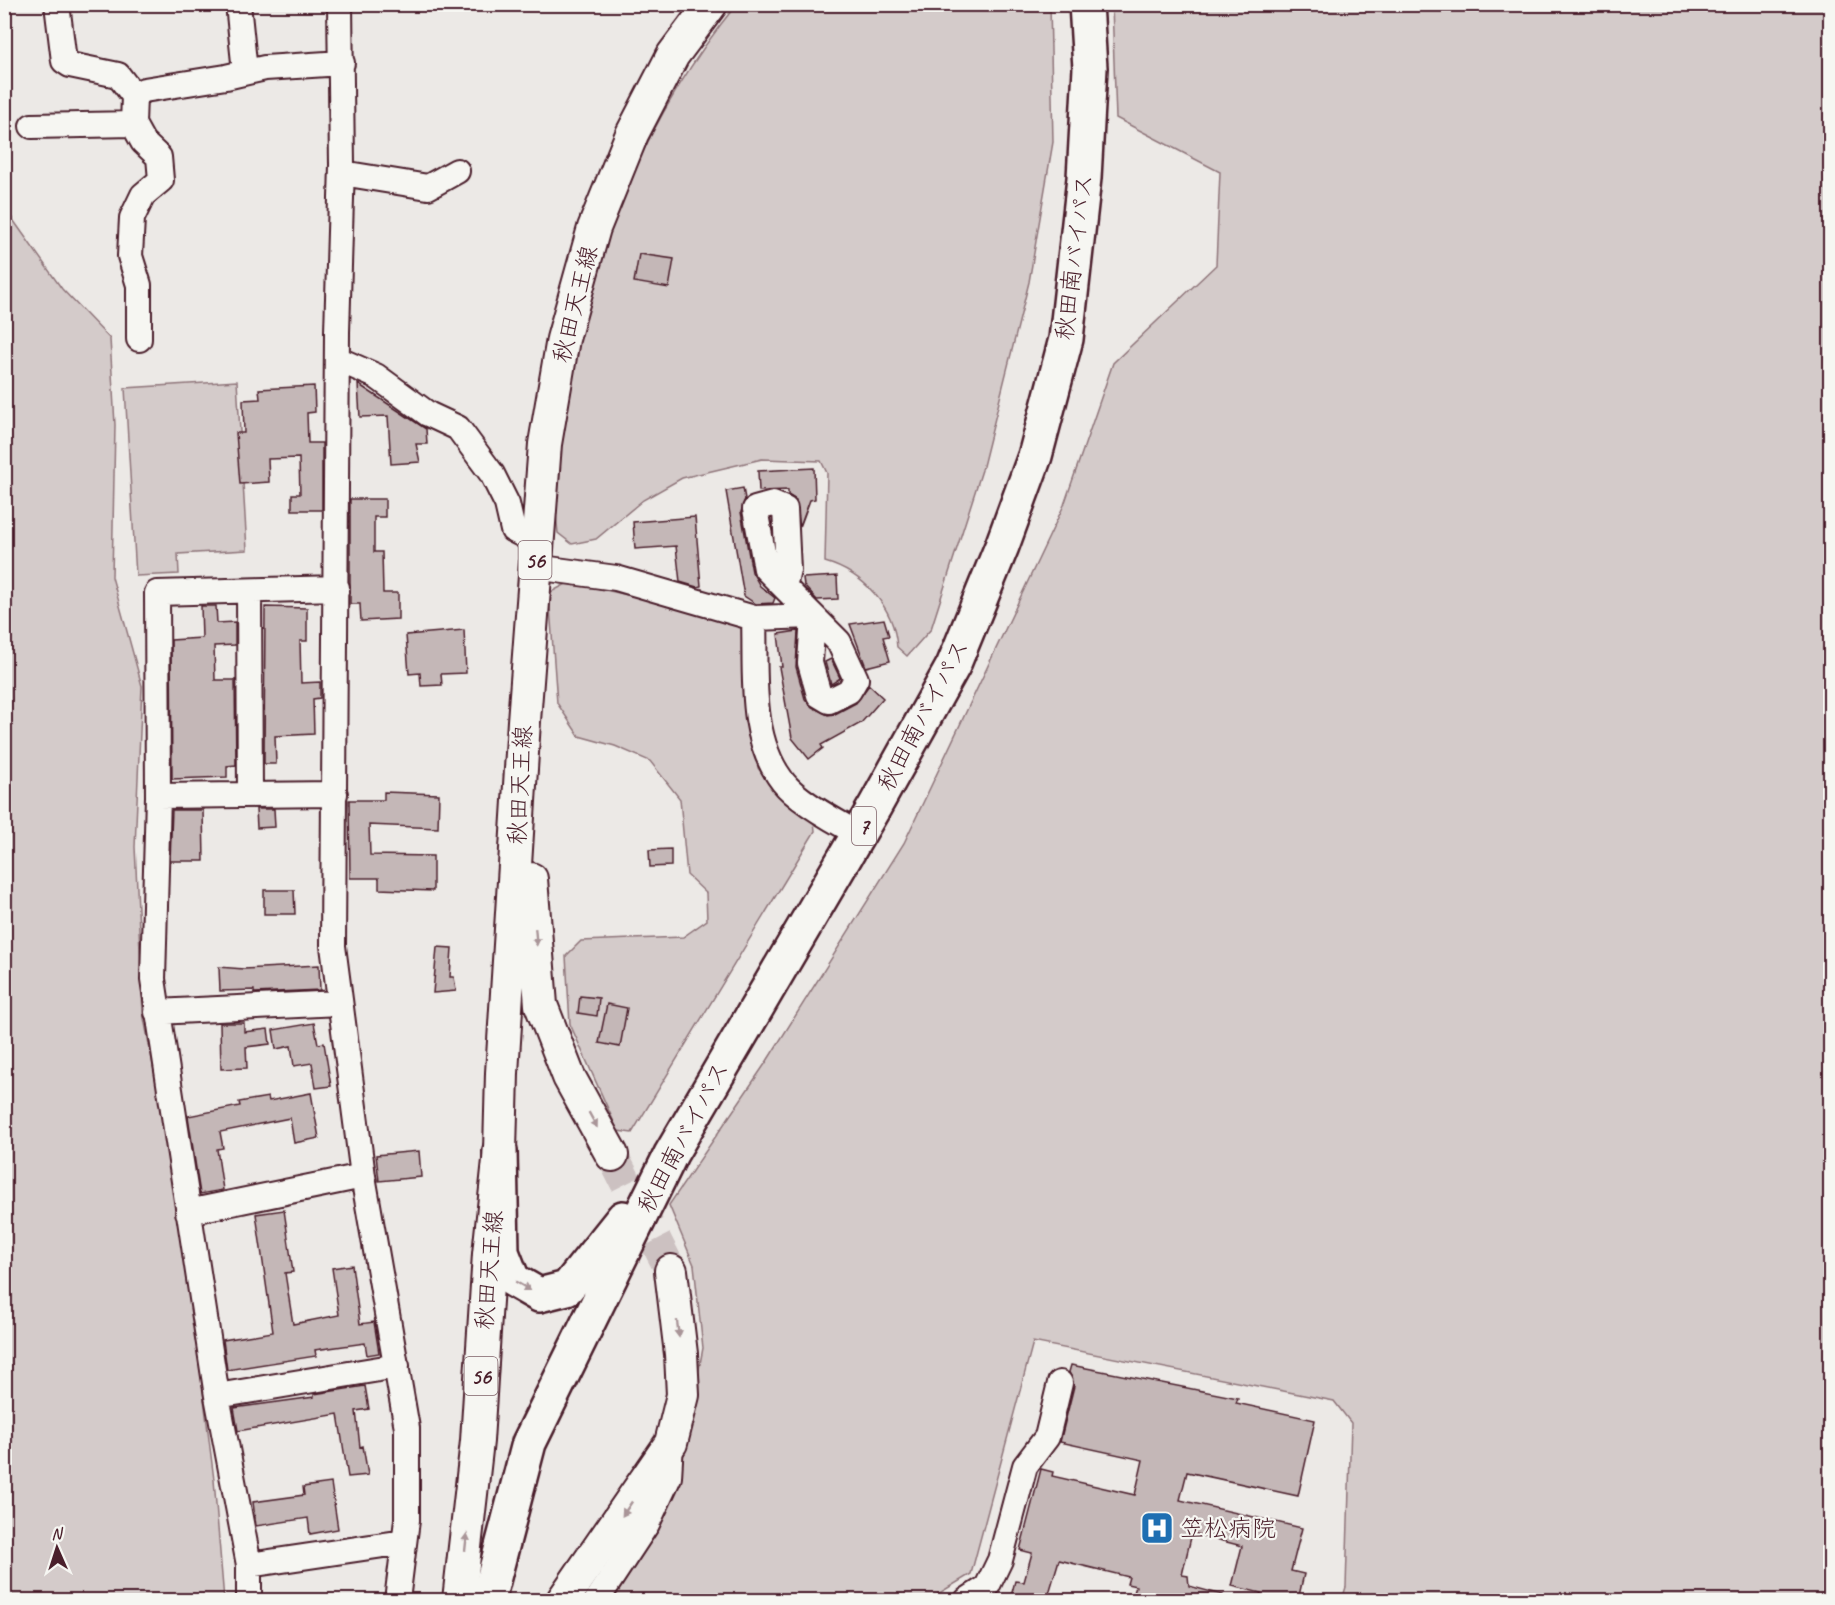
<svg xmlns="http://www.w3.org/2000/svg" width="1835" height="1605" font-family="Caveat,'Klee One',sans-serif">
<rect width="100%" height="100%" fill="#ece9e6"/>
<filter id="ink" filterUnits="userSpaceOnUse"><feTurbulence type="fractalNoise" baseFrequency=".0167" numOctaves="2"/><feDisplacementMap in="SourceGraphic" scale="12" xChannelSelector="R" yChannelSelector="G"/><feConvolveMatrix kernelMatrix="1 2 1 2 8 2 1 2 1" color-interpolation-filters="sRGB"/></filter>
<g filter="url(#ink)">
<path fill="#d4cbca" stroke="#8f757a" stroke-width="1.5" d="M736 5H1050L1053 142 1029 282 982 470 931 629 907 656 897 647C894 606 863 573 825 562L827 473 821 461 762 459 682 478 643 500 596 539 572 544 558 533C555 506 553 478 554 451 555 429 562 405 566 384 593 247 648 113 736 5Z
M1112 5H1830V1600H1342L1346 1587 1351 1423 1334 1401 1033 1342 971 1574 928 1600H615L614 1597 676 1478 688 1428 703 1348 694 1265 669 1205 767 1061 904 843 1064 505 1113 363 1216 265 1220 172 1116 118Z
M4 207 62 289 110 339 115 425 112 577 142 686 135 847 143 1013 180 1206 214 1480 224 1600H5Z
M237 381 247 550 178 554 179 574 136 576 125 388Z
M570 582 734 619 748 633 753 737 758 768 778 795 814 822 815 831 632 1133 618 1131 570 1024 566 956 581 941 683 937 707 920 706 893 687 875 680 799 650 761 615 746 579 736 557 703 549 593Z"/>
<path fill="#c4b7b7" stroke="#4a1f2b" stroke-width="1.5" d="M639 254 674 259 669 288 634 282Z
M358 384 426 429 427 444H416L420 462 391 464 388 416 360 417Z
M314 386 315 412 307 413 308 443H322V510H292V494H300L299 458 268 459 269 482 240 484 236 433H244L243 400 260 399 259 389Z
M814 468 815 499 810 500 800 527 796 500 788 495V490L759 491 758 471Z
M743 488 745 499 741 512 752 572 760 586 775 598 773 603 756 604 744 596 726 491Z
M350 499H385V517H374V552H382L383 593H398V619L361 621 360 604H350Z
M695 517 701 586 697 587 680 582 676 546 635 549 633 522Z
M837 576 838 599 817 600 804 586 803 578Z
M201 606H216L217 623 235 622V645L214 646 215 680H235L236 765 227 766V777L172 779 171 640 202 638Z
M265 607 307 608V641H300L301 683 320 682V698L313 699 314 734 275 736 276 764H264Z
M884 619 889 636 883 637 890 661 866 667 850 624Z
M464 630 466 673 441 674 442 685 421 686 420 673 409 674 406 635Z
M798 631 796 667 805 699 812 707 828 715 835 714 856 703 869 685 883 698 861 723 821 745 823 748 809 759 792 738 779 667H782L778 634Z
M831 659 840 678 831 684 825 662Z
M384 792 439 794 438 828 369 825 370 855 433 856V891L379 889V878H350L349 800H384Z
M256 809H274L275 827 257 828Z
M172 810H203L204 861H170Z
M671 849V866L650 867 649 850Z
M264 890H294L295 914H264Z
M437 947 452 948 450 977H454L456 991 433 993Z
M319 965 320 990 254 993V990L220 991 219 967 244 969Z
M580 996 599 998 597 1016 578 1013Z
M607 1004 627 1008 620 1047 599 1043Z
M220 1023H244V1032L268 1029 270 1044 246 1047 247 1068 221 1069Z
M314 1023 318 1044 324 1043 331 1086 316 1088 312 1063 294 1066 291 1046 276 1049 273 1030Z
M311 1093 319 1138 294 1143 290 1118 220 1132 223 1148 217 1149 223 1190 200 1194 188 1116 240 1106 239 1102 268 1097 269 1101Z
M419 1151 421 1177 379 1181 376 1155Z
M284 1210 293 1272 285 1273 293 1324 339 1315 332 1268 352 1265 360 1324 374 1322 379 1353 367 1355 365 1343 315 1350 316 1356 227 1370 223 1340 273 1332 256 1214Z
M1071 1365 1238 1398 1236 1403 1315 1420 1298 1496 1187 1472 1180 1500 1302 1528 1291 1571 1304 1574 1298 1600H1259L1261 1593 1232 1586 1242 1546 1192 1533 1182 1575 1188 1576 1189 1586 1223 1595V1600H1132L1136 1586 1127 1584 1129 1577 1059 1560 1047 1600H1010L1015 1581 1024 1582 1032 1553 1020 1550 1041 1469 1053 1472 1052 1476 1135 1495 1143 1460 1060 1442 1074 1386 1069 1372Z
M365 1386 369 1409 356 1411 360 1447 363 1446 368 1475 348 1477 338 1414 238 1431 234 1408 314 1397V1394Z
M331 1483 338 1529 310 1534 308 1518 256 1526 253 1502 304 1495 303 1487Z"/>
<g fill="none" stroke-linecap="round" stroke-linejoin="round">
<path stroke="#ccc1c1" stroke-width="32" stroke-dasharray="32 16" stroke-linecap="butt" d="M612 1155 671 1271"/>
<g stroke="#4a1f2b" stroke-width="28">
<path id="minor" d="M57 4 64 61 70 65 118 75 134 96
M238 4 245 72
M340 4 342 165 337 332 333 946 363 1176 407 1428V1520L397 1600
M32 126 133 124
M342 173 428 187 457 171
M139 339V285L130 256 132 218 143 195 161 180 159 157 143 142 133 124 134 96 144 90 226 77 265 68 342 63
M337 359 376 376 428 414 458 428 492 474 507 504 513 530 537 542
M535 567 616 578 754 618 813 616
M784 587 788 570 785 509 773 504 755 509 766 569 839 642 856 679 849 691 829 701 819 695 810 663 813 616
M249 591 250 795
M754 618C756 672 748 737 783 782 797 800 838 823 859 834
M158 796 335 794
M157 1012 339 1003
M188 1212 363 1176
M217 1396 397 1366
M249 1565 404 1542
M249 1600V1565L217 1396 153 979 158 796 157 593 337 588
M597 1600 647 1524 669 1477 671 1443
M967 1600 987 1587 1000 1560 1025 1466 1047 1437 1060 1383"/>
</g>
<g stroke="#4a1f2b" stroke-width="36">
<path id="major" d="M531 879 541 1005 569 1077 612 1155
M459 1600 477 1441 489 1254 500 1151 502 1073 524 721 545 444 563 339 594 228 632 134 673 55 711 4
M563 1600 671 1443 683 1395 681 1354 671 1271"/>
</g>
<g stroke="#4a1f2b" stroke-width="38">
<path id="highway" d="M500 1151 502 1252 513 1280 539 1295 567 1288 623 1218
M488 1600 529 1443 671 1154 875 806 953 666 1002 546 1035 456 1066 339 1084 178 1090 68 1086 4"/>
</g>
<use href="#minor" stroke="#f6f6f2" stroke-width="24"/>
<use href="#major" stroke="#f6f6f2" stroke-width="32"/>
<use href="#highway" stroke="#f6f6f2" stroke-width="33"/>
</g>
<defs><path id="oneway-solid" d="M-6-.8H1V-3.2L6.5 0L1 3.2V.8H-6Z" transform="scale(1.5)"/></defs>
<g fill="#a99598">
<use href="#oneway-solid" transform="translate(536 937) rotate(85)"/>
<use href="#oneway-solid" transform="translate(593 1120) rotate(61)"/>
<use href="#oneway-solid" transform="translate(523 1286) rotate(30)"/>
<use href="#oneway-solid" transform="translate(678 1329) rotate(83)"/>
<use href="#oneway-solid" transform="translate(627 1509) rotate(124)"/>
<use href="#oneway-solid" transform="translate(466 1542) rotate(-84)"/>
</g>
</g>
<defs>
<g id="hospital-square" transform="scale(1.725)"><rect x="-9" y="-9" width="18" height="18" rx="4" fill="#1f6fb2" stroke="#f6f6f2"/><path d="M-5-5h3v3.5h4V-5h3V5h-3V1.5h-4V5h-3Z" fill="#fff"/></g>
</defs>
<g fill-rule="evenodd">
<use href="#hospital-square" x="1157" y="1528"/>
</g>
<g text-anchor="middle" stroke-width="4.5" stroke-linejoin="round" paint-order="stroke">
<g fill="#f6f6f2" stroke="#7e6067" stroke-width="1.5">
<rect x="518.5" y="541" width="33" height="38" rx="4.5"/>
<rect x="852" y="807" width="24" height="38" rx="4.5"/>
<rect x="464.5" y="1357" width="33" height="38" rx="4.5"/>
</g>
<g font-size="22" font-weight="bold" fill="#4a1f2b">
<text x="535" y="568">56</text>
<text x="864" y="834">7</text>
<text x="481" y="1384">56</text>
</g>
<g font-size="24" fill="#4a1f2b" stroke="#f6f6f2">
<text transform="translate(1074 257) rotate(-83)" y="8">秋田南バイパス</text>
<text transform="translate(575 304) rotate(-76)" y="8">秋田天王線</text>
<text transform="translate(923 715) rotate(-62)" y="8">秋田南バイパス</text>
<text transform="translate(520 785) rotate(-87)" y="8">秋田天王線</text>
<text transform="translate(683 1137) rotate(-62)" y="8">秋田南バイパス</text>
<text transform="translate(489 1270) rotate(-85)" y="8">秋田天王線</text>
</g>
<g font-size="24" fill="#4a1f2b" stroke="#f6f6f2" text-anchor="start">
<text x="1180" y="1536">笠松病院</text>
</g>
</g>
<rect width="1835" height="1605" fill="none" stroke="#f6f6f2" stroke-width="24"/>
<rect x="12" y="12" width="1811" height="1581" fill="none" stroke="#4a1f2b" stroke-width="2" filter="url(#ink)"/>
<g transform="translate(57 1548) rotate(357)" stroke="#f6f6f2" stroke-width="4.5" paint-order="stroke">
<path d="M0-4.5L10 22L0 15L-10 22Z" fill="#4a1f2b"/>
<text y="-9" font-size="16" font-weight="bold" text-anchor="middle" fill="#4a1f2b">N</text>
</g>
</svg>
